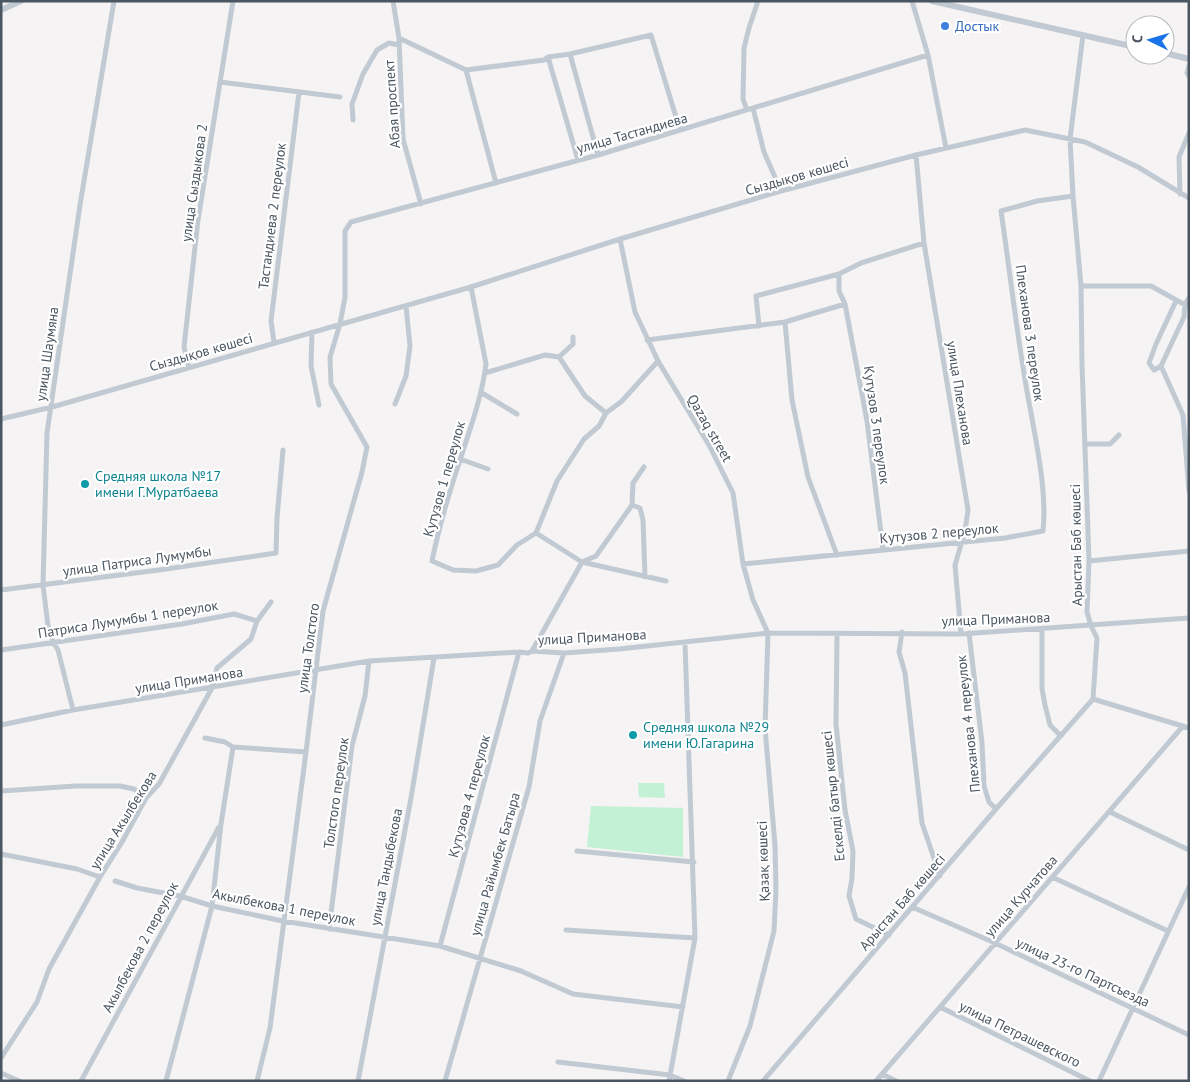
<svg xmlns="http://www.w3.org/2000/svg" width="1190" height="1082" font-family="'PT Sans',sans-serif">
<rect width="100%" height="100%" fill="#f5f3f3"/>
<path fill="#c3f1d5" d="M638 783H664L665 798 639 797Z
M591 806 683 808V857L587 847Z"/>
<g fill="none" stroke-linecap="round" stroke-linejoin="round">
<path stroke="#c1cad2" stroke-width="5" d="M393 1 399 38 403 139 421 204
M912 1 928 55 946 148
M399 38 466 70 544 60 548 57 570 54 651 35 680 130
M570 54 598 155
M548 57 578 160
M1189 66 1187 73 1189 76
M466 70 496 183
M220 82 340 97
M753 108 764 152 781 191
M747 110 743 99 744 48 749 28 758 1
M353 120 352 104 363 74 377 50 389 43 399 45
M916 155 924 243 968 510 965 531 955 565 961 634
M1180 194 1179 157 1189 133
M620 239 635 312 658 361 709 445 733 493 743 564 753 600 768 633 765 728 775 845 776 889 774 931 750 1026 728 1081
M839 274V291L845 304 867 421 883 549
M1081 286H1151L1189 307
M471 287 486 364C482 396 471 426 461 457 450 490 439 526 432 561L453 570 476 571 498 565 517 545 536 533 557 481 584 439 599 426 606 413 622 401 658 361
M1176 301 1156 344 1149 363 1154 370 1161 366 1184 317 1185 304 1189 298
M785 322 792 400 808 477 837 555
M759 326 756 296 839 274 861 263 924 243
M312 332 311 366 319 405
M647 340 785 322 845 304
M274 342 271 321 299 92
M559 357 585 396 606 413
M1161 366 1183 415 1189 491
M189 368 184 347 198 220 233 1
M485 373 545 355 559 357 573 344V337
M482 393 517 414
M395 404 406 376 410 346 406 306
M1 419 52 407 471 287 620 239 781 191 916 155 1025 130 1085 142 1138 167 1189 198
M1085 444H1110L1119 435
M460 459 488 469
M632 505 640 508 643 520 645 577
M536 533 582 562 666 581
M1089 561 1189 551
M743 564 1005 538 1043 531C1048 483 1031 421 1024 373 1015 319 1009 265 1001 211L1037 201 1073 196
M1 590 159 570 276 553 277 518 283 450
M1042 629V689L1045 705 1050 725 1061 736
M902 632 899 652 905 673 922 823 940 876
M969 633 982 743 984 786 989 802 996 809
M837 634 836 724 845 810 853 851 852 878 849 896 856 919 889 935
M1 650 182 624 234 614 257 621
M532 651 582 562 596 556 632 505 633 483 644 467
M1093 699 1189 728
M73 710 58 650 53 642 48 626 43 585 47 433 80 205 114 1
M1 725 73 710 369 661 519 652 528 653 532 651 564 653 619 649 768 633 961 634 1189 618
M205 738 225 742 233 747
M1 791 76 786H120L134 789 146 798
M1110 812 1189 850
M577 851 694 862
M1 854 77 869 100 877
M1052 877 1168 931
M115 881 137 888 180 896 212 906 283 921 440 946 521 971 573 994 683 1007
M912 907 995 943 1189 1035
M329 929 352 746 365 696 369 661
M566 930 695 938
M440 946 519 652
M940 1007 1090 1081
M1 1058 37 1002 49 969 100 877 122 842 146 798 159 784 212 688 217 668 251 639 257 621 271 602
M558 1062 670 1075 684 1081
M1 1073 19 1081
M882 1074 896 1081
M81 1081 219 827
M166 1081 212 906 221 824 233 747 306 752
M257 1081 270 1028 306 752 323 611 362 472 367 447 331 384 330 357 340 324 345 297V231L351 222 598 155 928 55
M358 1081 411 798 434 658
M445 1081 529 787 540 721 564 653
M669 1081 695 938 685 643
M763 1081 996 809 1093 699 1097 638 1091 626 1087 612 1089 561 1082 364 1081 286 1073 196 1070 139 1083 35
M876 1081 1183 726
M1099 1081 1189 887"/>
<path stroke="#c1cad2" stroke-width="6" d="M932 1 1135 47
M1 10 21 1
M1165 53 1189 59"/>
</g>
<circle fill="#3f7fe0" stroke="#fff" stroke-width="2" cx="945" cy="26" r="5"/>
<g fill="#0f9aa8" stroke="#fff" stroke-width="2">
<circle cx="85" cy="484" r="5"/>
<circle cx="633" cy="735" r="5"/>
</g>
<g text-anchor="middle" stroke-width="4.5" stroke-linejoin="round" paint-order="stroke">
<g font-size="14" fill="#366cbe" stroke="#fff" text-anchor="start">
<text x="955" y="31">Достык</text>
</g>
<g font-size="14" fill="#4a5661" stroke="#fff">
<text transform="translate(392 104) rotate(-94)" y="5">Абая проспект</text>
<text transform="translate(632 133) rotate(-16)" y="5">улица Тастандиева</text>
<text transform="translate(797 176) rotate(-16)" y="5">Сыздықов көшесі</text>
<text transform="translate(194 183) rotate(-82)" y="5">улица Сыздыкова 2</text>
<text transform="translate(272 216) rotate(-83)" y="5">Тастандиева 2 переулок</text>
<text transform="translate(1030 333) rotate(82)" y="5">Плеханова 3 переулок</text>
<text transform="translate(201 352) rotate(-16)" y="5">Сыздықов көшесі</text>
<text transform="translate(47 354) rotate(-82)" y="5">улица Шаумяна</text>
<text transform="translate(960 393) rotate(81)" y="5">улица Плеханова</text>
<text transform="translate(877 425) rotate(82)" y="5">Кутузов 3 переулок</text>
<text transform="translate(710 428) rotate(60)" y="5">Qazaq street</text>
<text transform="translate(444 479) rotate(-74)" y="5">Кутузов 1 переулок</text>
<text transform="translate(939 533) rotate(-5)" y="5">Кутузов 2 переулок</text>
<text transform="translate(1076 545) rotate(-91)" y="5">Арыстан Баб көшесі</text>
<text transform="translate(137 561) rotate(-8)" y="5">улица Патриса Лумумбы</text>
<text transform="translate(128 619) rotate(-9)" y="5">Патриса Лумумбы 1 переулок</text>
<text transform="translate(996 619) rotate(-2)" y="5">улица Приманова</text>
<text transform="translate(592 637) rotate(-3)" y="5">улица Приманова</text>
<text transform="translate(308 648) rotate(-82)" y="5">улица Толстого</text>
<text transform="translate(189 680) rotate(-9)" y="5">улица Приманова</text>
<text transform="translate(968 724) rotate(-96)" y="5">Плеханова 4 переулок</text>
<text transform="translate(336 793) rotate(-82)" y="5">Толстого переулок</text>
<text transform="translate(469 796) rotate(-75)" y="5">Кутузова 4 переулок</text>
<text transform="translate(833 796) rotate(-96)" y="5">Ескелді батыр көшесі</text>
<text transform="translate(123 820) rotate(-58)" y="5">улица Акылбекова</text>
<text transform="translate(763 861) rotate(-92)" y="5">Қазақ көшесі</text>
<text transform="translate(495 864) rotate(-74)" y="5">улица Райымбек Батыра</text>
<text transform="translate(386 867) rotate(-79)" y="5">улица Тандыбекова</text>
<text transform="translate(1021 896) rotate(-49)" y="5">улица Курчатова</text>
<text transform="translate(902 902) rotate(-49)" y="5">Арыстан Баб көшесі</text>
<text transform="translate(284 907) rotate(11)" y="5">Акылбекова 1 переулок</text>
<text transform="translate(140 947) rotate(-62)" y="5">Акылбекова 2 переулок</text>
<text transform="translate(1083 972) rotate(25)" y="5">улица 23-го Партсъезда</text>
<text transform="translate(1020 1034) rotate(26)" y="5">улица Петрашевского</text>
</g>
<g font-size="14" fill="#0d838f" stroke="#fff" text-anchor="start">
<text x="95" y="481">Средняя школа №17<tspan x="95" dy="16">имени Г.Муратбаева</tspan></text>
<text x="643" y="732">Средняя школа №29<tspan x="643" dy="16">имени Ю.Гагарина</tspan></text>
</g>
</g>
<rect width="1190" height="1082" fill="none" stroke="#4a5661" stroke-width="5"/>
<g transform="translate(1150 40) rotate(275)"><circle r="24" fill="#ffffff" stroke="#b7bbc0"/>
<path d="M0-4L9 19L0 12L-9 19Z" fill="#1a73e8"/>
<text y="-8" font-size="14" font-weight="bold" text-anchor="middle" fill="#4a5661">С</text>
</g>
</svg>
